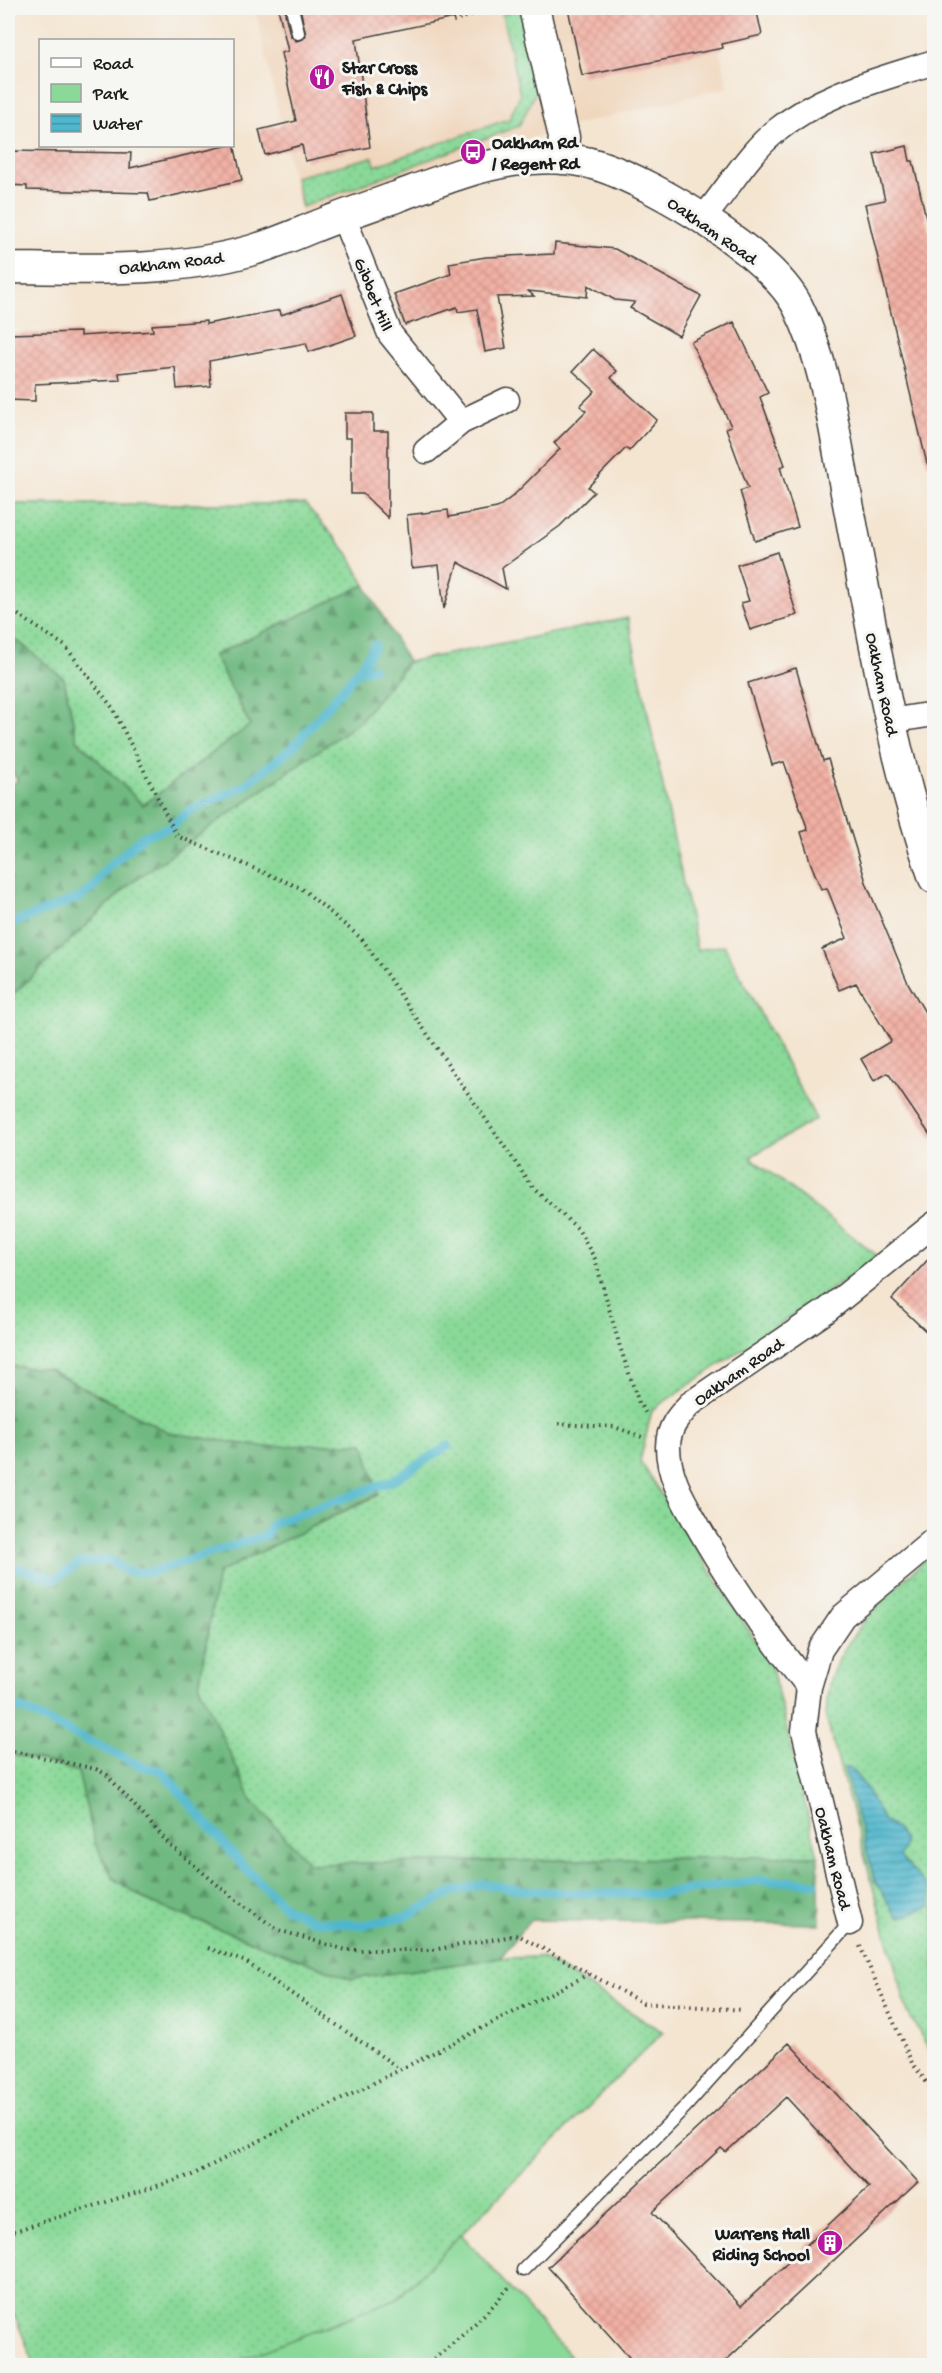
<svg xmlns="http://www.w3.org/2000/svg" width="942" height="2373" font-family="'Gochi Hand',sans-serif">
<defs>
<pattern id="grass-dots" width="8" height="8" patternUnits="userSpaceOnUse" patternTransform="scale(1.5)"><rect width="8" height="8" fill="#8ad999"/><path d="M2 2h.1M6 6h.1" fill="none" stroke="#76ba83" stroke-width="1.8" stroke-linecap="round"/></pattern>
<pattern id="forest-firs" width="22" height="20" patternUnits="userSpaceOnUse" patternTransform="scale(1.5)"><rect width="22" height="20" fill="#6fb981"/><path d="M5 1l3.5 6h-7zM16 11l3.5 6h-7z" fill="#5a9669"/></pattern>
<pattern id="water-rules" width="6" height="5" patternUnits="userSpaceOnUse" patternTransform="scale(1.5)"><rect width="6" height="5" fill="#4fb7cd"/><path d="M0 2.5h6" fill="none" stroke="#4194a6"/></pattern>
<pattern id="building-cross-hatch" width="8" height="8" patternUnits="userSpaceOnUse" patternTransform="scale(1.5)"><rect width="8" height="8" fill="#f2b0a4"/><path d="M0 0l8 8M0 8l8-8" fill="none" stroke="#cf978d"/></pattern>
</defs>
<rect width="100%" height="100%" fill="#f6f6f2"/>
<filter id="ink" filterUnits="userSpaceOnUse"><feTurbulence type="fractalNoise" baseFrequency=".0167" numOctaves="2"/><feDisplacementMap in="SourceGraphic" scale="12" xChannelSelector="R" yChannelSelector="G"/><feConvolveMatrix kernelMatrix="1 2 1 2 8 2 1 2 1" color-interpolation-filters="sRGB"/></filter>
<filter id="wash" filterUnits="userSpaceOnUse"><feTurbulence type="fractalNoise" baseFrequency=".008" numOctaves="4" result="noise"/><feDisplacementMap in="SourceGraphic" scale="24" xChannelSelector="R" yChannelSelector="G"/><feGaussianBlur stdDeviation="1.35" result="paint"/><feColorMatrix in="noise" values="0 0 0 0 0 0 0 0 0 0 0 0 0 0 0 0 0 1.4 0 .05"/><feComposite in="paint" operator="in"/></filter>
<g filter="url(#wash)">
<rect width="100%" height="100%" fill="#f4e5d1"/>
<path fill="#f0d6bc" d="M255 8H710L728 87 551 131 302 219Z"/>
<path fill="url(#grass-dots)" stroke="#537a5a" stroke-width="1.5" d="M526 8 538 88 519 126 302 207 295 177 373 157 375 166 509 119 520 95 502 14Z
M8 504H305L348 553 365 585 214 655 250 725 143 805 77 740 64 679 19 642 8 640Z
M628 618 697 950 724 945 816 1119 750 1157 879 1257 652 1410 640 1461 771 1665 818 1856 310 1864 252 1801 199 1686 218 1572 378 1495 364 1443 263 1447 170 1433 48 1369 8 1366V999L131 883 359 722 408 662Z
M934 1552V2057L908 2013 826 1717C827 1705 827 1691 830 1680 849 1626 894 1589 934 1552Z
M8 1754 39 1760 78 1772 95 1843 113 1878 151 1903 351 1979 500 1958 541 1957 663 2032 398 2298 228 2365H35L8 2300Z"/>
<path fill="url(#forest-firs)" stroke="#466a4e" stroke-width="1.5" d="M365 585 408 662 359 722 131 883 8 999V787L18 780 8 768V640L19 642 64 679 77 740 143 805 250 725 214 655Z
M8 1366 48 1369 170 1433 263 1447 364 1443 378 1494 218 1573 199 1686 252 1801 310 1864 818 1856 820 1924 530 1920 500 1958 351 1979 151 1903 113 1878 95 1843 78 1772 39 1760 8 1754Z"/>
<path fill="#8ad999" stroke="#537a5a" stroke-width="1.5" d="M461 2234 578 2365H228L398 2298Z"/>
<path fill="url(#water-rules)" stroke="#366a74" stroke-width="1.5" d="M844 1768H850L865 1786 884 1821 896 1829 905 1842 900 1857C911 1870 935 1888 930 1906L902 1917 897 1916 875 1881Z"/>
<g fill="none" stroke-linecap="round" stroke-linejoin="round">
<path stroke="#4fb7cd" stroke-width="9" d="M357 672 375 645
M8 925 81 897 94 887 107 868 144 836 170 827 189 811 244 786 293 747 357 672 373 668
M8 1565 55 1579 80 1563 110 1560 128 1572H152L266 1535 273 1523 392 1481 448 1446
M8 1707 22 1709 141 1766 162 1771 245 1868 286 1908 315 1921 363 1925 405 1917 453 1892 484 1884 521 1890 573 1893 660 1894 760 1880 815 1883"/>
</g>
<g id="blocks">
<path fill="url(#building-cross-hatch)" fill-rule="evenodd" d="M278 8H286L285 14 290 35 296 41 303 39 306 35 300 8H452L454 18 356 39 370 147 305 161 302 145 265 155 259 130 296 121 281 53 288 51Z
M568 8H756L762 35 722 44 723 48 582 76Z
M234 144 242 180 150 201 148 193 27 190V186L8 185V151L131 153 130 168Z
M907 146 910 161H913L934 252V463L927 464 865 204 885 200 874 154Z
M555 243 615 249 701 296 679 336 630 308 635 302 615 300 588 285 587 297 528 291 534 296 497 297 506 348 485 352 477 309 458 312 457 307 405 325 394 294 451 274 449 263 486 257 554 254Z
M342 294 356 336 309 352 306 343 209 361 211 386 177 389 175 367 119 373 120 380 35 384V401L8 400V334L80 332V336L153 331 152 325 206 321V324L280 310 281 315Z
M734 322 768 393 760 397 785 465 780 467 798 527 755 541 740 491 748 488 726 428 731 426 691 342Z
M593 349 617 371 611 378 657 420 629 451 626 448 588 487 594 492 560 526 502 568 506 589 458 562 444 609 439 565 412 568 407 515 448 510 449 517 497 508 513 496 560 449 554 443 586 411 580 406 595 391 573 371Z
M345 413H373V431H388V518L363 494H351V438H345Z
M777 552 797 615 750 630 741 603 749 601 737 565Z
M796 668 823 761 828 759 867 885 908 983 934 1028V1141L888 1073 874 1081 861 1059 891 1041 856 983 839 990 822 949 847 938 827 888 821 889 811 864 801 832 808 830 784 762 772 765 748 683Z
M934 1253V1339L892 1299Z
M789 2043 918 2182 720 2366H637L548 2267ZM786 2097 869 2187 741 2306 652 2212 721 2148 726 2152Z"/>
</g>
</g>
<g filter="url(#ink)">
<use href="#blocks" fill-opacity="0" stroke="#3c3a37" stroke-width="1.5"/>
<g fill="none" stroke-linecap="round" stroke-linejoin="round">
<g stroke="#3c3a37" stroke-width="15">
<path id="service" d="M293 12 298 33
M523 2270 685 2107 850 1923"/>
</g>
<g stroke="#3c3a37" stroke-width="27">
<path id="minor" d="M343 216 390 334 461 422
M703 218C727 191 747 154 776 131 822 93 879 80 934 62
M426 451 461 422 507 400
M890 721 934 714
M809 1687C768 1636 731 1585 699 1528 685 1503 668 1477 668 1447 668 1428 678 1417 690 1404L826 1311 934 1224
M850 1923 804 1731 809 1687 820 1650 843 1616 934 1540"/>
</g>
<g stroke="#3c3a37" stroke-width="33">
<path id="tertiary" d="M534 8 564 137 562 159
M8 268C89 269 173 273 253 250 273 244 294 235 314 227 341 216 368 207 396 197 434 183 473 167 513 161 541 157 573 157 600 166 655 184 772 254 798 307 828 367 835 438 848 503 872 629 892 757 934 878"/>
</g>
<path stroke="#3c3a37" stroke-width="4" stroke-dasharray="1.5 4.5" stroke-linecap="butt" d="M453 21 494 8
M8 608 65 646 112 707 177 836 301 888 362 939 533 1188 578 1229 595 1259 620 1347 639 1403 648 1416
M558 1424 615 1427 642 1437
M8 1750 96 1769 107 1775 169 1844 232 1897 278 1930 346 1950H432L518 1935 643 2003 744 2010
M860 1946 912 2063 934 2092
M208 1948 246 1962 400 2069
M8 2233 192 2175 589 1974
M424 2366C457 2342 485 2316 511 2285"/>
<use href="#service" stroke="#fff" stroke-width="12"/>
<use href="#minor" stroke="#fff" stroke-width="24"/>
<use href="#tertiary" stroke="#fff" stroke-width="30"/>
</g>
</g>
<defs>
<g id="restaurant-disc" transform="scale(1.35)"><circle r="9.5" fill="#b5179e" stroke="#f6f6f2"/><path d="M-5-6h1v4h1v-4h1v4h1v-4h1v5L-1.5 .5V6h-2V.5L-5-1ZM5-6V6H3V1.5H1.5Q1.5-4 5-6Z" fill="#fff"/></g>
<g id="bus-disc" transform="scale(1.35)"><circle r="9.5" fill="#b5179e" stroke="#f6f6f2"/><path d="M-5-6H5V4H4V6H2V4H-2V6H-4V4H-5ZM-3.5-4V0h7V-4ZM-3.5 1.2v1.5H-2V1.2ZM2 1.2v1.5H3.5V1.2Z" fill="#fff"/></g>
<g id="building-disc" transform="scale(1.35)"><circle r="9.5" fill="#b5179e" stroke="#f6f6f2"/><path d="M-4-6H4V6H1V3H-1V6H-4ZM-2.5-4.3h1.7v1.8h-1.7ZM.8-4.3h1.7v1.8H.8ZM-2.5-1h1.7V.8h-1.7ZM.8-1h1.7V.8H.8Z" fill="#fff"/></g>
</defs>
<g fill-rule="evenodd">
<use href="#restaurant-disc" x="322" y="77"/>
<use href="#bus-disc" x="473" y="152"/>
<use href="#building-disc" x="830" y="2243"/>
</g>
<g text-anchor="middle" stroke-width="6" stroke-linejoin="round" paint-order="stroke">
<g font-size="18" font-weight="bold" fill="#1c1c1c" stroke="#f6f6f2" text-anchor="start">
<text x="342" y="73">Star Cross<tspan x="342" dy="21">Fish &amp; Chips</tspan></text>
<text x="492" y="148">Oakham Rd<tspan x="492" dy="21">/ Regent Rd</tspan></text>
<text x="810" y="2239" text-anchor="end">Warrens Hall<tspan x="810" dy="21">Riding School</tspan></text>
</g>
<g font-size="18" fill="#1c1c1c" stroke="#f6f6f2">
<text transform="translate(713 230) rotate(35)" y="6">Oakham Road</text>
<text transform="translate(171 262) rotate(-6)" y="6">Oakham Road</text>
<text transform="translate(374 294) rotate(68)" y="6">Gibbet Hill</text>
<text transform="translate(883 684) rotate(78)" y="6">Oakham Road</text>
<text transform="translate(738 1371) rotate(-35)" y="6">Oakham Road</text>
<text transform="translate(834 1858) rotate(76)" y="6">Oakham Road</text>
</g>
</g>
<rect width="942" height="2373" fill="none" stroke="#f6f6f2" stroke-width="30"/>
<rect x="39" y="39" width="195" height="108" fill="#f6f6f2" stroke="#9f9f9c" stroke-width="1.5"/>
<rect x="51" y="58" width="30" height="9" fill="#ffffff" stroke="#9f9f9c" stroke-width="1.5"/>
<text x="93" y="69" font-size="18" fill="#1c1c1c">Road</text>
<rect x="51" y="84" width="30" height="18" fill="#8ad999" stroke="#9f9f9c" stroke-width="1.5"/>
<text x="93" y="99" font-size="18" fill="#1c1c1c">Park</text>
<rect x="51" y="114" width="30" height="18" fill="url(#water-rules)" stroke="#9f9f9c" stroke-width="1.5"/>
<text x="93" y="129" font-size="18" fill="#1c1c1c">Water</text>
</svg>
